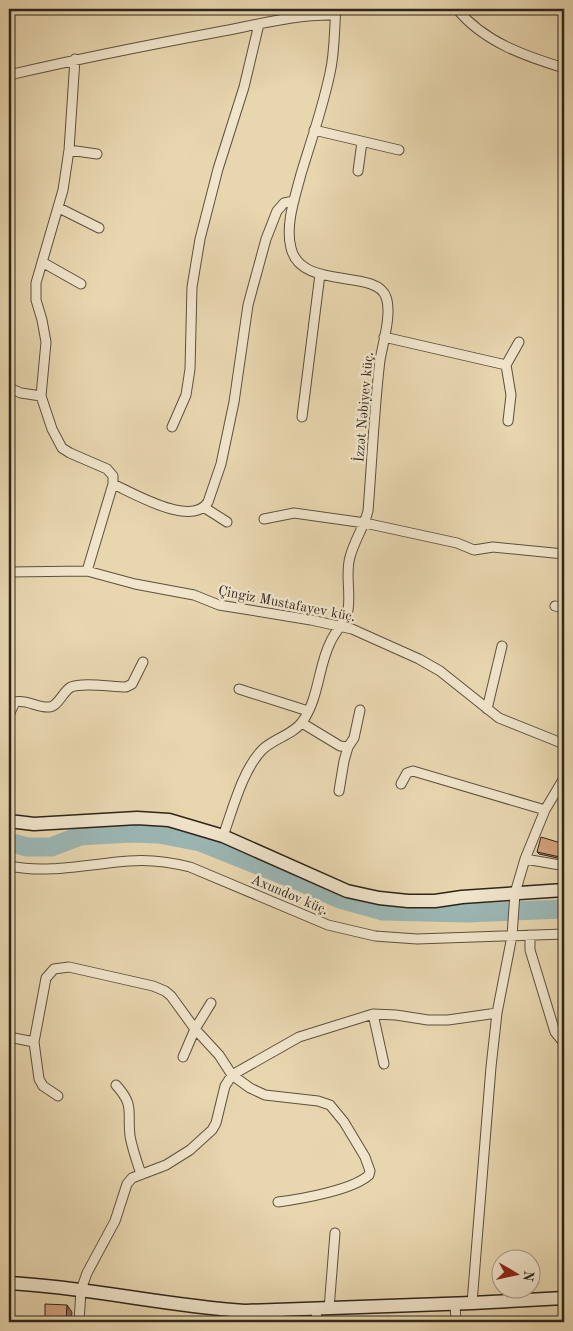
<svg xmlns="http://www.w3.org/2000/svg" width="573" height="1331" font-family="'Old Standard TT',serif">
<rect width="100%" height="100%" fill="#e8d6af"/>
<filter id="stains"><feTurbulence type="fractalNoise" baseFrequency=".004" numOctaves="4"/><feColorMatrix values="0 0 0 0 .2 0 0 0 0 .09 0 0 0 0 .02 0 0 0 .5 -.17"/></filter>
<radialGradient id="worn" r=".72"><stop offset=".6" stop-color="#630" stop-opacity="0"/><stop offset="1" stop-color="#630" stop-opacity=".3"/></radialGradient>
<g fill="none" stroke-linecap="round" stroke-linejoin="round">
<path stroke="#9bb7b5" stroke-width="19" d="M9 842 27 847H51L80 836 130 833 159 834 200 842 303 883 340 899 383 911 468 913 564 909"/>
<g stroke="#5c503f" stroke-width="11">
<path id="street" d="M457 9C484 42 525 56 564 68
M75 59 69 150 63 190 36 283V300L42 320 46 342 41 396 52 429 62 448 70 453 107 469 113 476V484L87 571
M9 75C78 59 148 45 218 32 256 25 297 14 335 15
M314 130 399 150
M69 150 97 154
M358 171 362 142
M59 208 99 228
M42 262 81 284
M564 262V261
M384 337 506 365
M9 388 21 393 41 396
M302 417 320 274
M508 421 511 395 506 365 519 342
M172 427 186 395 190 369 192 287 200 239 218 169 244 87 259 24
M113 484C133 493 192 528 208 502L221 464 234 402 248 305 266 239 277 211 284 203 294 201
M205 508 227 522
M264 519 294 513 365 523 457 543 474 550 493 547 564 554
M9 572 87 571 135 584 194 595 219 605 311 620 352 629 419 659 440 671 499 718 564 744
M555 606 564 608
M239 689 308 711
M487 709 502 646
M9 715 15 702C27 699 37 708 49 707 58 707 63 691 71 687 83 682 112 687 126 687L132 684 143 662
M302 723 340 746 348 747
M401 784 407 773 413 771 545 810
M339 791 344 761 348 747 354 738 360 710
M223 836C233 809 242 771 262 750 274 738 293 735 302 722 319 699 318 667 330 643 335 631 345 623 348 610 351 592 345 574 350 557 354 541 364 527 368 511 372 461 374 410 380 360 383 343 392 313 386 297 376 268 301 291 291 248 285 225 295 197 301 174 311 141 323 107 330 73 335 52 334 30 336 9
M525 859 560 865
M9 866C49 874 88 864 129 861 150 859 170 862 190 867L328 925 375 936 417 939 564 934
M530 935V950L555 1032 564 1043
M373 1014 384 1064
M9 1037 34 1042
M183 1057 195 1029 211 1003
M116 1085C135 1106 127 1111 130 1136 132 1148 137 1162 141 1174
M58 1096 43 1086 39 1079 34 1042 46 978 54 969 69 967 153 986 165 991 171 996 195 1029 219 1055 232 1075 250 1088 265 1095 318 1101 330 1105 344 1122 365 1157 370 1171 369 1175C353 1190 301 1199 278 1202
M472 1303 491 1067 497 1013 512 936 515 893 525 859 545 810 564 778
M455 1304 456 1322
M316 1309 317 1322
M329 1309 335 1233
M79 1322 81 1290 87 1273 115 1221 127 1184 132 1178 166 1165 190 1150 212 1130 216 1123 225 1086 232 1075 299 1037 373 1014 396 1015 428 1020H448L497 1013
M279 1322V1311"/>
</g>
<g stroke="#2d241a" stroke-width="15">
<path id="secondary" d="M9 821 34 824 137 818 169 820 223 836 347 891 379 898 408 901H435L462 897 564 890
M9 1283C88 1287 166 1306 245 1311L472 1303 564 1298"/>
</g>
<use href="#street" stroke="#f0e4cb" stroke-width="9"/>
<use href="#secondary" stroke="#f0e4cb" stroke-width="12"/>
</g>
<path fill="#b68b6c" stroke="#2d241a" d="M564 844V851L562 859 539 854 537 852Z"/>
<path fill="#947158" stroke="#2d241a" d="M564 844V851L562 859 560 857Z
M67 1305 72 1312 71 1322H66Z"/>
<path fill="#d4a27e" stroke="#2d241a" d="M541 837 564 844 560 857 537 852Z
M45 1304 67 1305 66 1322H45Z"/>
<g text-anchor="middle" stroke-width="5" stroke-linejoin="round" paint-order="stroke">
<g font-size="14" fill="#2d241a" stroke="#f0e4cb">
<text transform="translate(363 407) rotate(-85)" y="5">İzzət Nəbiyev küç.</text>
<text transform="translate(287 603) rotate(11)" y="5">Çingiz Mustafayev küç.</text>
<text transform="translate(290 894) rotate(23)" y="5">Axundov küç.</text>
</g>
</g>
<rect width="573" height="1331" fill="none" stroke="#e8d6af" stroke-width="30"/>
<rect x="10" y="10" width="553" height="1311" fill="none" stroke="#2d241a" stroke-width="2.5"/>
<rect x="15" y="15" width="543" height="1301" fill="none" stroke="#2d241a"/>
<g transform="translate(516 1274) rotate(99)"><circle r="24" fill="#f0e4cb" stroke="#a29784"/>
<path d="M0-4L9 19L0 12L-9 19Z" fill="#8f2418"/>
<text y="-8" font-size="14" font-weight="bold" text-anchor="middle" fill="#2d241a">N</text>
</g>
<rect width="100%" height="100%" filter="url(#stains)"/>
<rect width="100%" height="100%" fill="url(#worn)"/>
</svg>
